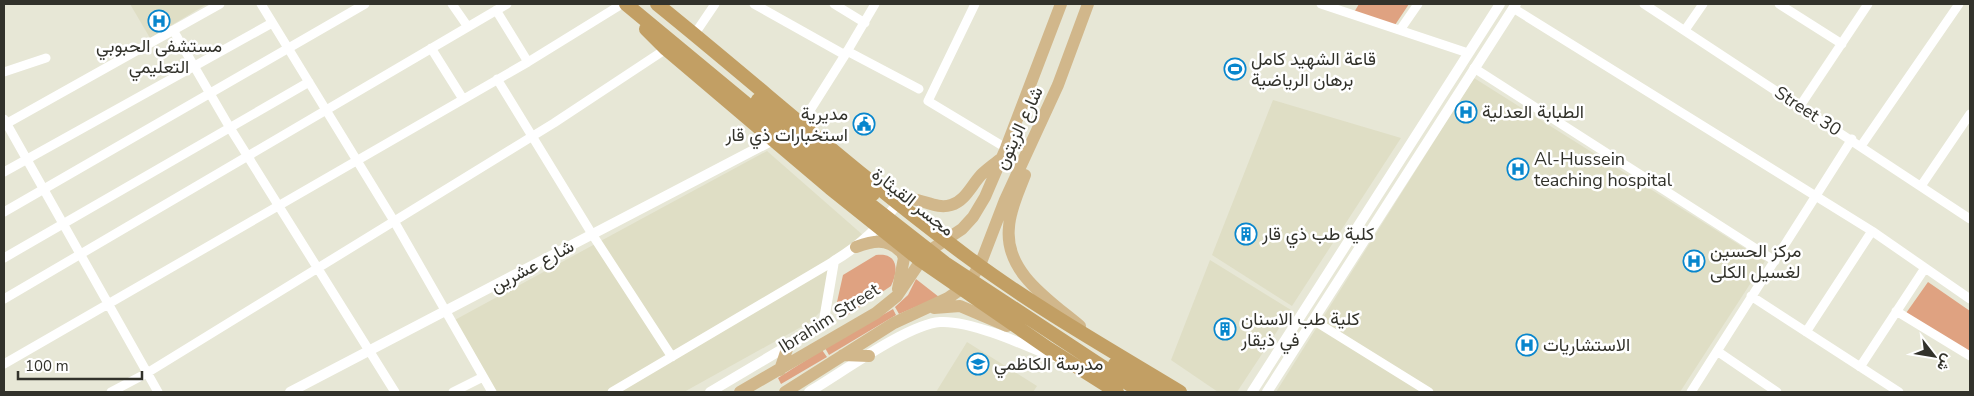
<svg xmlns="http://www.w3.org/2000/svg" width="1974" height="396" font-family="'Nunito Sans',Vazirmatn,sans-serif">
<rect width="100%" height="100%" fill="#e7e7d6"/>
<path fill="#dfdec5" d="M130 4H207L150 38Z
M1474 78 1765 261 1680 392H1276Z
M1273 100 1401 138 1292 306 1212 255Z
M767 151 864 236 830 262 822 310 810 322 684 392H488L451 322Z
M1210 260 1291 310 1237 392H1218L1171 360Z
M967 342 1037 386 1033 392H936Z"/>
<path fill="#dfa281" d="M1359 4H1409L1395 25 1353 14Z
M876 255C898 252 899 270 891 286L845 317H838L835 311 843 275Z
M916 279 939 297 899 314 895 307 908 295Z
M1928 282 1970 311V353L1904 316Z
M893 309 896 315 829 355 825 348Z
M822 350 827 357 781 384 778 378Z"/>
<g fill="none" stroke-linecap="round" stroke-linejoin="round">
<path stroke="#fff" stroke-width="9" d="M261 4 394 221 492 392
M452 4 468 27
M754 4 845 55 875 4
M834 4 865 23
M975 4 928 101 1006 148
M1321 4 1468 53
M1644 4 1970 219
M1779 4 1842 44
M1513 8 1872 231 1970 299
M496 10 528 62
M173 30 230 128 395 392
M1400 30 1418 4
M1685 30 1703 4
M694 35 715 4
M431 48 463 99
M847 51 919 89
M1474 68 1775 261
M4 72 46 58
M497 79 592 234 672 357
M1800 106 1868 4
M4 119 158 392
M802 123 845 55
M4 125 220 4
M1861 146 1959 4
M4 172 272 23
M1921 186 1970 114
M4 212 365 4
M4 258 309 82
M1751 296 1899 392
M4 299 507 4
M1896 311 1970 356
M1313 320 1429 392
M1806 332 1872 231
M1717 351 1777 392
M4 364 528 62 622 4
M1860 367 1925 268
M111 392 147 373 554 123 666 49
M453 392 483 377
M612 392 834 261
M1691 392 1852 139"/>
<path stroke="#fff" stroke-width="10" d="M290 392 773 140
M710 392 818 328 824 320 834 261C861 245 879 227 898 203
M809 392C840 374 908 324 940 322 970 320 1025 345 1053 357
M1252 392 1500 4
M1267 392 1516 4"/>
<path stroke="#d1b78b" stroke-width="12" d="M1025 175C1019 191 1010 209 1009 227 1004 272 1049 300 1080 326
M898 203C915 191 932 211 951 205 965 201 971 186 981 175 986 170 993 165 999 160
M897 241 904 258 898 289
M856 247C873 241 886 238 900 251
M934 308 960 306 1007 326
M843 355 869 356
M780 370 788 346
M740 392 876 313 897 296 926 253 962 229 973 217 985 197 1006 148 1061 4
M785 392 894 323 948 298 961 289 973 276 980 265 1005 200 1058 85 1088 4"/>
<path stroke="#c29f64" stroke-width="14" d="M626 4 830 173 945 263 1141 392
M657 4C761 88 861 178 969 258 1035 307 1109 349 1180 392
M646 29 666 49 830 188 920 260 1049 349 1117 392
M758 100 873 194
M1115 364 1159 392"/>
</g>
<defs>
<g id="hospital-ring" transform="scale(1.125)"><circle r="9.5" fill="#fff" stroke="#0886cd" stroke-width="1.5"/><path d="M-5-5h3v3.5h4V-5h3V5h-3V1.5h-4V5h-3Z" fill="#0886cd"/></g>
<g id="stadium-ring" transform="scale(1.125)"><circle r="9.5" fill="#fff" stroke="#0886cd" stroke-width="1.5"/><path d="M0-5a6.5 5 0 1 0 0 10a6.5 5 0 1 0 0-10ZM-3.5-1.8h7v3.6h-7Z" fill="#0886cd"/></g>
<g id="civic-ring" transform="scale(1.125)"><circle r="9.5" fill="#fff" stroke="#0886cd" stroke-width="1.5"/><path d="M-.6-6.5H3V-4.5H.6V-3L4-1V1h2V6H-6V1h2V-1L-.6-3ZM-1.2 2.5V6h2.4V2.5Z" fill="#0886cd"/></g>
<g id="building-ring" transform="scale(1.125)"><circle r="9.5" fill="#fff" stroke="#0886cd" stroke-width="1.5"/><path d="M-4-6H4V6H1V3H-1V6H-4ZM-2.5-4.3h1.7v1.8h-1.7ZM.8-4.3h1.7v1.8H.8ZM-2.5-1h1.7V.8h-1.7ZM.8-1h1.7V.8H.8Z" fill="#0886cd"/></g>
<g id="school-ring" transform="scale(1.125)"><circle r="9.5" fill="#fff" stroke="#0886cd" stroke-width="1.5"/><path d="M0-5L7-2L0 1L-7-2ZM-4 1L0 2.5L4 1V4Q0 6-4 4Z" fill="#0886cd"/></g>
</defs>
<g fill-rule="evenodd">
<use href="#hospital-ring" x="159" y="21"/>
<use href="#stadium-ring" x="1235" y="69"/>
<use href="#hospital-ring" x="1466" y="112"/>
<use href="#civic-ring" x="864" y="124"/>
<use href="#hospital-ring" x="1518" y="169"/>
<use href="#building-ring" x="1246" y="234"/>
<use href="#hospital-ring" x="1694" y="261"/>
<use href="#building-ring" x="1225" y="329"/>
<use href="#hospital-ring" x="1527" y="345"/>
<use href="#school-ring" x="978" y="364"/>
</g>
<g text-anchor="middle" stroke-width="5" stroke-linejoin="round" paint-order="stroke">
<g font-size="18" fill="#32322b" stroke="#fff" text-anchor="start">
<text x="159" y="52" text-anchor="middle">مستشفى الحبوبي<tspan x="159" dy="21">التعليمي</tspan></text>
<text x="1251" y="65">قاعة الشهيد كامل<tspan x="1251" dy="21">برهان الرياضية</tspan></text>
<text x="1482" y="118">الطبابة العدلية</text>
<text x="848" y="120" text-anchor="end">مديرية<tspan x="848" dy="21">استخبارات ذي قار</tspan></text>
<text x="1534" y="165">Al-Hussein<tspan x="1534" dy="21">teaching hospital</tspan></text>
<text x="1262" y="240">كلية طب ذي قار</text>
<text x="1710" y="257">مركز الحسين<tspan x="1710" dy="21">لغسيل الكلى</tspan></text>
<text x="1241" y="325">كلية طب الاسنان<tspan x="1241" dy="21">في ذيقار</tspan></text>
<text x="1543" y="351">الاستشاريات</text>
<text x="994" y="370">مدرسة الكاظمي</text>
</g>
<g font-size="18" fill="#32322b" stroke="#fff">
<text transform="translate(1808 111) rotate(33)" y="6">Street 30</text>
<text transform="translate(1019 128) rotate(-65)" y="6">شارع الزيتون</text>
<text transform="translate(913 202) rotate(38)" y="6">مجسر القيثارة</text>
<text transform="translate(532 266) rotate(-28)" y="6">شارع عشرين</text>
<text transform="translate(829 318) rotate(-32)" y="6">Ibrahim Street</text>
</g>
</g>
<rect width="1974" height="396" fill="none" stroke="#32322b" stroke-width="10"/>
<g transform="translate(1934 356) rotate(121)" stroke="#ffffff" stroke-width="4" paint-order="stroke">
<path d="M0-4L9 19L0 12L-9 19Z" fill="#32322b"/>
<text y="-8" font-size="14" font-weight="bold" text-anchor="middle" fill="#32322b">ش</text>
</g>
<path d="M18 371v8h124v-8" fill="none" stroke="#32322b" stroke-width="2.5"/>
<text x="25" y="371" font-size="15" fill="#32322b" stroke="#ffffff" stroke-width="4" paint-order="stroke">100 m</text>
</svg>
